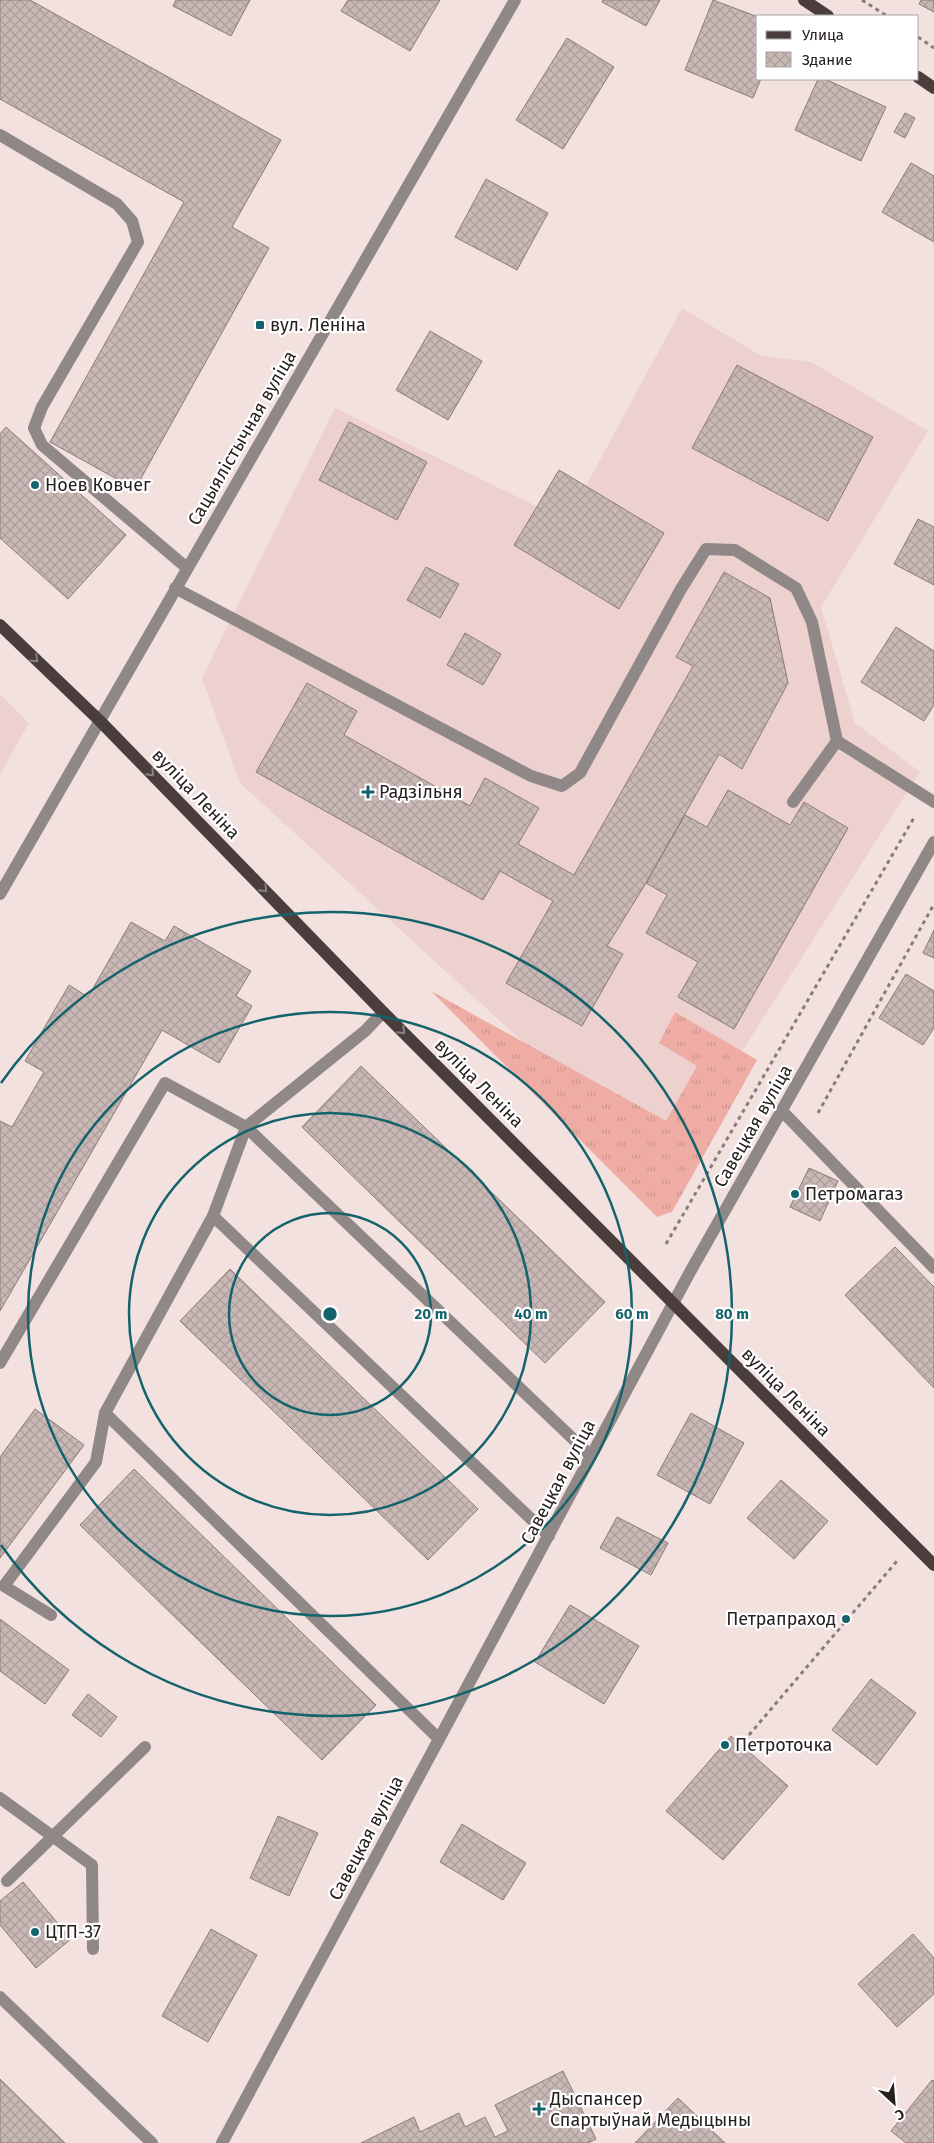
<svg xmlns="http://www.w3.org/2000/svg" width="934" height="2143" font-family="'Fira Sans',sans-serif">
<defs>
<pattern id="grass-tufts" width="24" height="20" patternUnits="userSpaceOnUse" patternTransform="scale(1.25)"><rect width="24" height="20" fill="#efaca4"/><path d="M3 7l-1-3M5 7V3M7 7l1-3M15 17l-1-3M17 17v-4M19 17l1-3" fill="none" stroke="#cd948d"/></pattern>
<pattern id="building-cross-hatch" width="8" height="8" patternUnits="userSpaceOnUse" patternTransform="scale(1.25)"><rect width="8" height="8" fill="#c9b8b5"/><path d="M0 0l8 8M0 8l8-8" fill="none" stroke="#ac9e9b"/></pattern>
</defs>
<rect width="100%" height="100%" fill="#f3e1df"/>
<path fill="#ecd1ce" d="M682 308 761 356 811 362 928 431 821 607 855 723 920 772 665 1172 240 783 202 678 335 408 567 521Z
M0 694 29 723 0 774Z"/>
<path fill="url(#grass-tufts)" d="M431 991 666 1121 697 1066 659 1043 675 1012 757 1060 672 1212 657 1217Z"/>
<path fill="url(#building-cross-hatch)" stroke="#8b7b79" d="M0 0H30L281 140 232 227 269 248 135 489 50 442 184 202 0 99Z
M176 0H250L231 36 173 6Z
M348 0H440L410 51 341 11Z
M603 0H660L646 26 602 2Z
M713 0 758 17V79H761L753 98 685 70Z
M921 0H934V12L919 4Z
M567 38 614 67 563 149 516 120Z
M818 79H825L886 107 861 161 795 130Z
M905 113 915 118 905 138 894 132Z
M911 163 934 176V242L882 212Z
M486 179 548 213 517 270 455 237Z
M430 331 482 361 448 420 396 390Z
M737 365 873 437 828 521 692 448Z
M349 422 427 462 397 520 319 480Z
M6 427 126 535 68 599 0 538V434Z
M559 470 664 533 619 609 514 545Z
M918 519 934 527V585L894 564Z
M426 567 459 584 440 618 407 600Z
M724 572 770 598 788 683 742 769 719 754 646 883 607 946 623 954 582 1026 506 983 553 901 500 871 483 900 256 772 307 683 357 711 344 735 470 806 485 778 539 808 518 844 574 875 693 666 676 657Z
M896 627 934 651V705L924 721 861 682Z
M465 633 501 654 483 685 447 665Z
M728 790 790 825 804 802 848 828 734 1029 678 997 698 962 646 933 667 895 646 883 685 815 707 827Z
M131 922 165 941 174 926 251 971 236 996 252 1006 219 1063 162 1030 0 1311V1121L12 1127 44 1072 25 1061 69 985 88 997Z
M934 930V958L923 953Z
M906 974 934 991V1028L923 1045 879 1018Z
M361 1066 605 1302 545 1363 302 1127Z
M809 1168 838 1181 820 1221 790 1207Z
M895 1247 934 1287V1388L845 1295Z
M230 1269 478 1509 428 1560 180 1321Z
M35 1409 84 1445 0 1558V1457Z
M691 1413 744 1443 710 1504 657 1475Z
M134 1469 376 1705 322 1760 80 1525Z
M781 1480 828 1521 794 1559 747 1518Z
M617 1517 668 1543 651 1575 600 1548Z
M570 1605 639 1646 604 1704 535 1662Z
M0 1619 69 1670 45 1704 0 1671Z
M871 1679 916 1713 877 1765 832 1730Z
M88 1694 117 1717 101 1737 72 1715Z
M731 1736 788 1786 723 1860 666 1811Z
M278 1816 318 1833 289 1896 250 1878Z
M462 1824 526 1863 503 1900 440 1862Z
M23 1882 71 1939 36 1968 0 1925V1901Z
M211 1929 257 1955 208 2042 162 2016Z
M913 1934 934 1958V1994L897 2027 858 1984Z
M563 2071 596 2139 588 2143H361L414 2117 420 2132 459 2113 465 2127 485 2117 495 2137 508 2131 495 2105Z
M0 2079 65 2143H0Z
M932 2080 934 2081V2143H906L891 2131Z
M678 2098 725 2143H635Z"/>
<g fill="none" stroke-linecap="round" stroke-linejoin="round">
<path stroke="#897d7c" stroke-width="3" stroke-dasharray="4 4" stroke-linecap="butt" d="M862 0 887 16
M918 37 934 48
M818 1113 934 904
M666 1244 915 816
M749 1735 897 1561"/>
<path stroke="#8f8887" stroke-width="12" d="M0 135 117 204 132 221 138 242 42 407 34 428 42 445 187 568
M175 588 531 776 562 786 580 773 681 589 706 549 735 550 796 588 812 622 837 741 934 802
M793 802 837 741
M0 894 515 0
M383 1012 365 1031 246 1127 213 1216 105 1413 439 1739
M782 1111 934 1268
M213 1216 549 1536
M0 1363 165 1083 246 1127 591 1456
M51 1615 4 1586 96 1462 105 1413
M0 1798 92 1865 93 1949
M7 1881 145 1747
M0 1997 152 2143
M222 2143 690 1272 934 842"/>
<path stroke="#4a3e3c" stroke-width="12" d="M804 0 828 16
M918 77 934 88
M0 625 99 720 383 1012 934 1565"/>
</g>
<defs><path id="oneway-chevron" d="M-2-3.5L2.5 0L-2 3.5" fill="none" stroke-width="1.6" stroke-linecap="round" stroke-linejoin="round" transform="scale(1.25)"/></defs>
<g stroke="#898280">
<use href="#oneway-chevron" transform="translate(35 659) rotate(44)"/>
<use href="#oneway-chevron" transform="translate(151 773) rotate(46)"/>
<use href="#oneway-chevron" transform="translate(264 889) rotate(46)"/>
<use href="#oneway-chevron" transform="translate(402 1031) rotate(45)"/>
</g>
<g fill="none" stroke="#14626b" stroke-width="2.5">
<circle cx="330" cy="1314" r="101"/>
<circle cx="330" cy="1314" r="201"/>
<circle cx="330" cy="1314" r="302"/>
<path d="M1 1083A402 402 0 1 1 1 1545"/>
</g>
<g fill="#14626b" stroke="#fff" stroke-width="2">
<rect x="255" y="320" width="10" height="10" rx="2.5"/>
<circle cx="35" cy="485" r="5"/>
<path d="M365.5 784.5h5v5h5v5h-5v5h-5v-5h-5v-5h5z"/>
<circle cx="795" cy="1194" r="5"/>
<circle cx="846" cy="1619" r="5"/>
<circle cx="725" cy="1745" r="5"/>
<circle cx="35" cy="1932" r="5"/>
<path d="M536.5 2101.5h5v5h5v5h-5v5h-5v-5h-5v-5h5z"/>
</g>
<g text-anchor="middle" stroke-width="4.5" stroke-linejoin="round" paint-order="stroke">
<g font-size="18" fill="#26201f" stroke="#fff" text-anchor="start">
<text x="270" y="331">вул. Леніна</text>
<text x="45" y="491">Ноев Ковчег</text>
<text x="379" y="798">Радзільня</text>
<text x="805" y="1200">Петромагаз</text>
<text x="836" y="1625" text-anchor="end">Петрапраход</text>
<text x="735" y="1751">Петроточка</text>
<text x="45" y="1938">ЦТП-37</text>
<text x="550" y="2105">Дыспансер<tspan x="550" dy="21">Спартыўнай Медыцыны</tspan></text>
</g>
<g font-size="18" fill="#26201f" stroke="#fff">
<text transform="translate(242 438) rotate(-60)" y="6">Сацыялістычная вуліца</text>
<text transform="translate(196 794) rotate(46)" y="6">вуліца Леніна</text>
<text transform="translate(479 1083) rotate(45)" y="6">вуліца Леніна</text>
<text transform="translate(753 1126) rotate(-60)" y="6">Савецкая вуліца</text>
<text transform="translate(786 1392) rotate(45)" y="6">вуліца Леніна</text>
<text transform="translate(558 1482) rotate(-62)" y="6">Савецкая вуліца</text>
<text transform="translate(366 1838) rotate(-62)" y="6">Савецкая вуліца</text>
</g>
</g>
<circle cx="330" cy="1314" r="8" fill="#14626b" stroke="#fff" stroke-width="2.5"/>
<g font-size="15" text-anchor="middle" font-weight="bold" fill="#14626b" stroke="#fff" stroke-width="4.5" stroke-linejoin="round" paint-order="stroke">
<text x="431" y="1319">20 m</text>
<text x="531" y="1319">40 m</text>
<text x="632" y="1319">60 m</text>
<text x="732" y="1319">80 m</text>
</g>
<rect x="756" y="15" width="162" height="65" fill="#ffffff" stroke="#a8a6a5"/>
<rect x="766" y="31" width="25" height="8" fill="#4a3e3c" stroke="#a8a6a5"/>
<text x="802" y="40" font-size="15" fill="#26201f">Улица</text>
<rect x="766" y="52" width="25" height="15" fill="url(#building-cross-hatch)" stroke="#a8a6a5"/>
<text x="802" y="65" font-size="15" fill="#26201f">Здание</text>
<g transform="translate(894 2103) rotate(154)" stroke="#ffffff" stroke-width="4" paint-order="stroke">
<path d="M0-4L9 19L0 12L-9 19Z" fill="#26201f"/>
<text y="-8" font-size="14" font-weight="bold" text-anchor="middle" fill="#26201f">С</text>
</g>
</svg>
